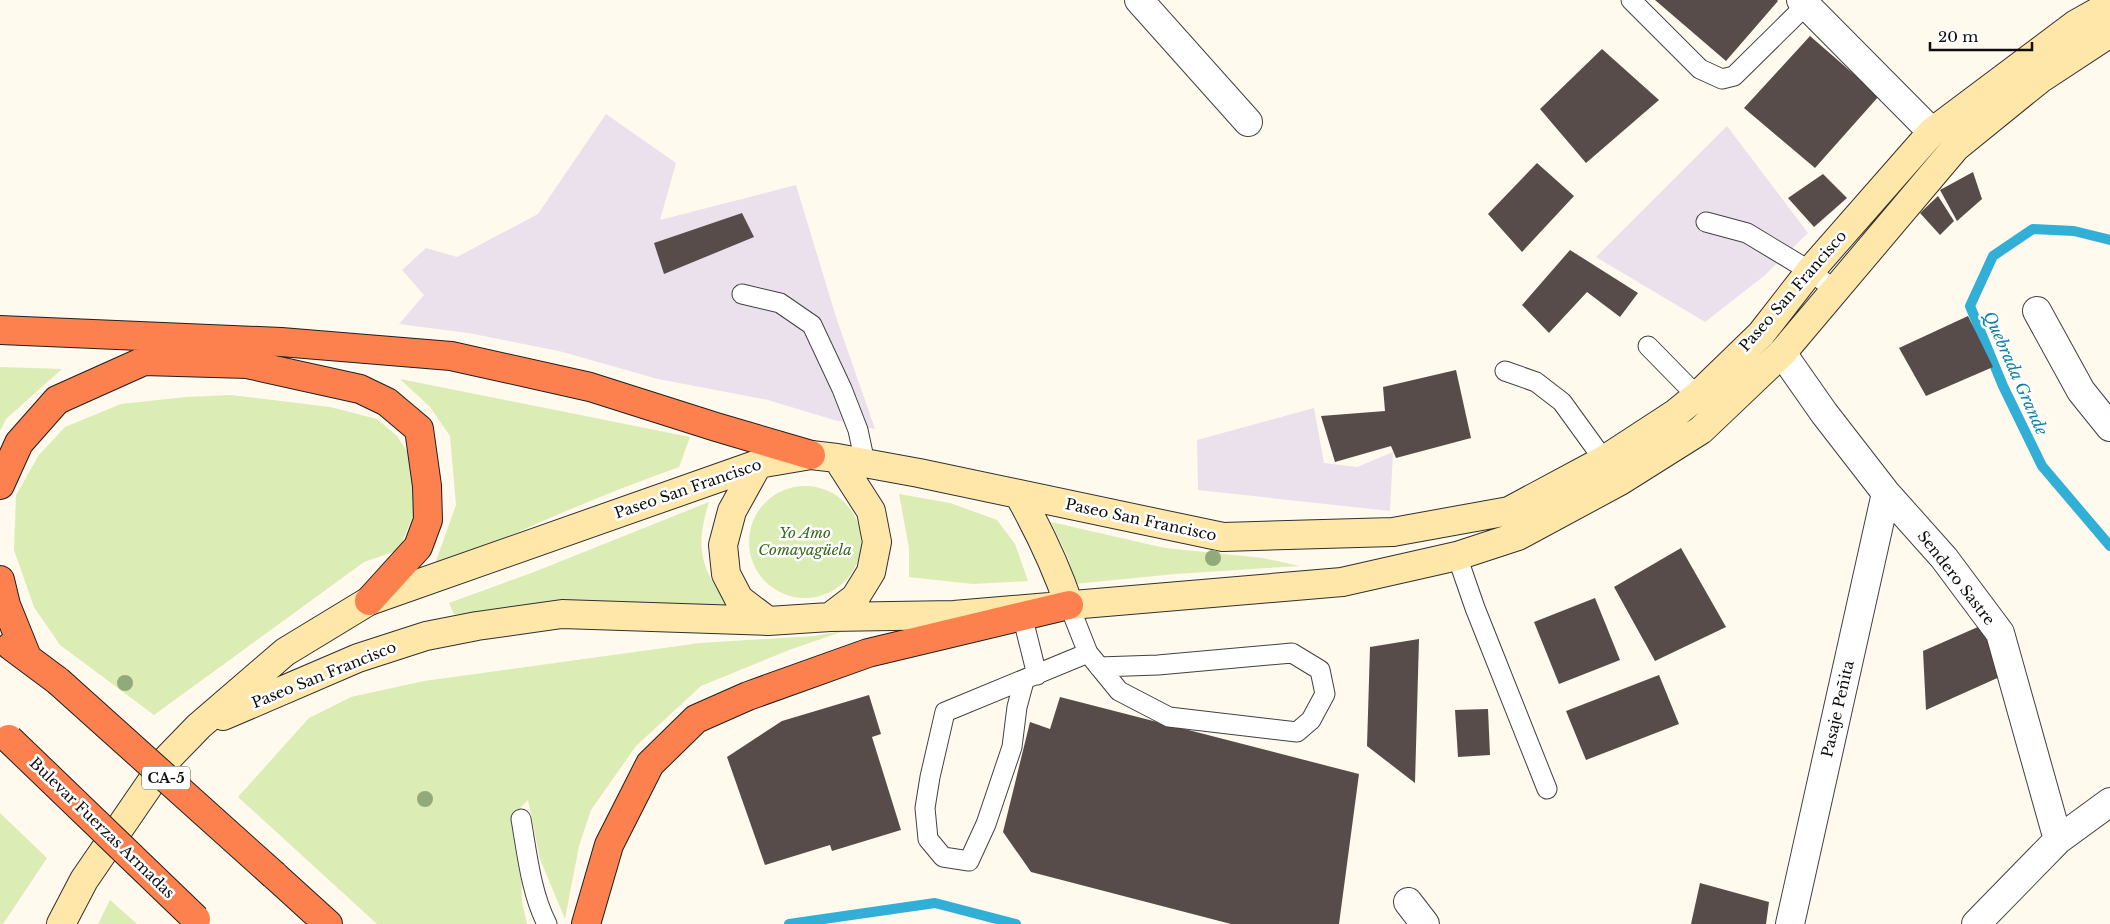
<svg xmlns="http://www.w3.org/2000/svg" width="2110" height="924" font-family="'Libre Baskerville',serif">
<rect width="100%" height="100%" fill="#fff9ee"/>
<path fill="#eae1ed" d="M606 114 676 163 660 220 796 185 836 317 875 429 834 420 768 400 658 379 559 351 468 333 399 324 424 295 402 270 426 248 457 257 538 214Z
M1727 126 1808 233 1764 276 1705 322 1596 257Z
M1314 408 1324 463 1357 467 1393 452 1390 511 1198 490 1197 440Z"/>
<path fill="#dbecb5" d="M0 367 62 369 6 419 0 431Z
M400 379 690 437 679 467C594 497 513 533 432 572L456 505 450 436 430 407Z
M231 395 330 407 377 419 397 436 410 456 415 472V511L399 550 364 562 154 715 60 645 34 607 14 550 16 495 39 455 65 427 121 404 186 397Z
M749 542a56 56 0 1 1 112 0a56 56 0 1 1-112 0Z
M899 494 950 503 997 520 1015 544 1028 581 973 584 909 577V548Z
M709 502C695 548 700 567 728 605L605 603 532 612 454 614 449 603 534 572Z
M1051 522 1165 548 1263 558 1299 566 1175 574 1074 584 1069 560Z
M847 630 789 650 701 686 636 746 591 810 579 846 565 919 540 859 528 800 515 813 521 859 522 902 527 924H377L238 797 309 718 351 697 424 681 700 643 815 636Z
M0 813 47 858 3 924H0Z
M110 900 137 924H98Z"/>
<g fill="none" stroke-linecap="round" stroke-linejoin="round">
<path stroke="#32afd6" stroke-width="10" d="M2110 240 2074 231 2033 229 1993 256 1970 306 2003 386 2042 466 2110 546
M789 924 935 903 1016 924"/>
</g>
<path fill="#574c49" d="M1655 0H1777L1778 1 1726 61Z
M1810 36 1879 96 1815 168 1744 108Z
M1602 49 1659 100 1586 163 1540 109Z
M1537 163 1574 196 1522 252 1488 214Z
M1973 172 1982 199 1957 221 1940 190Z
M1823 174 1847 198 1814 227 1788 198Z
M1938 196 1954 221 1940 235 1920 213Z
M742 213 754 237 664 274 654 243Z
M1570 250 1638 293 1620 317 1587 292 1549 333 1522 305Z
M1968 316 1993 367 1926 396 1899 348Z
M1456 370 1471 438 1396 458 1391 446 1335 462 1321 416 1385 411 1383 387Z
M1681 548 1726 627 1655 661 1614 587Z
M1595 598 1620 660 1559 684 1534 622Z
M1987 623 2004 675 1926 710 1923 651Z
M1419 639 1415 783 1367 746 1370 647Z
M1659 675 1679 724 1586 760 1566 711Z
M869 695 881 734 872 737 901 830 832 851 830 845 765 865 727 757 782 721Z
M1060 697 1359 774 1339 924H1231L1031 872 1003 832 1030 722 1050 729Z
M1488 709 1490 755 1458 757 1455 710Z
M1700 883 1769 902 1766 924H1691Z"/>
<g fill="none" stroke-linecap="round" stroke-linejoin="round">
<g stroke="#414141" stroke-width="21">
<path id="lane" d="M1631 0 1700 69 1722 79 1734 76 1806 5
M1706 222 1747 233 1810 271 1835 290
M742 294 780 303 812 325 842 389 858 430 865 463
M1648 346 1697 396
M1505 371 1536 382 1562 402 1604 460
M1457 556 1475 608 1547 789
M1069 605 1088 653 1119 691 1169 717 1297 732 1311 720 1325 694 1320 670 1292 653 1158 665 1099 667
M1022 615 1037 675
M1024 681 1017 707 1012 747 986 824 969 861 943 857 928 839 925 808 930 777 945 712 1088 653
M521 819C527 853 531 893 547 924"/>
</g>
<g stroke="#414141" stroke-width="30">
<path id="street" d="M1139 0 1248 122
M1801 0 1932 132
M2037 311 2081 391 2110 427
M1782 353 1824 413 1886 493 1944 558 2000 633 2058 840
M1408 902 1425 924
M1790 924 1886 493
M1976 924 2058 840 2110 802"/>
</g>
<g stroke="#303030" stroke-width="30">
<path id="secondary" d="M758 464 732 511 723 545 726 574 739 599 768 621
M1019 495C1039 531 1056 566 1069 605
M830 617 855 598 871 572 877 542 871 511 837 458
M223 716 358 658 426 636 477 626 562 614 768 621 830 617 954 615 1342 582 1457 556 1518 536 1620 481 1701 430 1782 353 1956 147 2040 79 2110 33
M61 924 84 880 167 759 199 726 285 652 369 601 758 464 811 455 837 458 919 473 1223 537 1393 532 1509 511 1604 460 1676 413 1697 396 1761 334 1810 271 1932 132 2076 24 2110 5"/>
</g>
<g stroke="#1f1f1f" stroke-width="30">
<path id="highway" d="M0 330 281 342 451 356 590 387 716 427 811 455
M0 485 19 443 57 400 144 361 247 364 360 389 387 402 419 429 427 486 428 520 418 547 369 601
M0 580 6 605 27 657
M11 646 58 681
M274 875 328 924
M586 924 609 845 650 764 696 719 748 696 868 653 1069 605"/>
</g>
<use href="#lane" stroke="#fff" stroke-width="19"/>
<use href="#street" stroke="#fff" stroke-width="28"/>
<use href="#secondary" stroke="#ffe7a9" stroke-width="28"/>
<use href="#highway" stroke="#fd814e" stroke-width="28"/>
<g stroke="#1f1f1f" stroke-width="30" stroke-linecap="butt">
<path id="highway-bridge" d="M58 681 274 875
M9 739 196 919"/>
</g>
<use href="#highway-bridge" stroke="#fd814e" stroke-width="28"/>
</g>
<g fill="#92aa79">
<circle cx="1213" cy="558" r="8"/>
<circle cx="125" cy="683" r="8"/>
<circle cx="425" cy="799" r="8"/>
</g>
<g text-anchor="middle" stroke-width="5" stroke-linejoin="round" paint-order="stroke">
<rect fill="#fff" stroke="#565656" stroke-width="1" x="142" y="766.5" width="48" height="23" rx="4"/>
<g font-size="14" font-weight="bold" fill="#0e0e0e">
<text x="166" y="783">CA-5</text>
</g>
<g font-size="15" fill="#0e0e0e" stroke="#fff">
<text transform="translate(1793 291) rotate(-49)" y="5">Paseo San Francisco</text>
<text transform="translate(688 489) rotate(-19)" y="5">Paseo San Francisco</text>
<text transform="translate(1141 520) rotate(12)" y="5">Paseo San Francisco</text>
<text transform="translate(1956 578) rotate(52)" y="5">Sendero Sastre</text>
<text transform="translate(324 675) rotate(-22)" y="5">Paseo San Francisco</text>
<text transform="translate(1838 709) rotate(-77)" y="5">Pasaje Peñita</text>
<text transform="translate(102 828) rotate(44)" y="5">Bulevar Fuerzas Armadas</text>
</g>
<g font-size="15" font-style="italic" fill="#386a1a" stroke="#fff">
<text x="805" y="538">Yo Amo<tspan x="805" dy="17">Comayagüela</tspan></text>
</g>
<g font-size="16" font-style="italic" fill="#0f7ea8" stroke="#fff">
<text transform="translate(2016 373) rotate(66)" y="6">Quebrada Grande</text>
</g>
</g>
<path d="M1930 42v8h102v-8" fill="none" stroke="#0e0e0e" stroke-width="2.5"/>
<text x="1938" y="42" font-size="15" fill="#0e0e0e" stroke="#ffffff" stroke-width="4" paint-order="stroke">20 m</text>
</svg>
